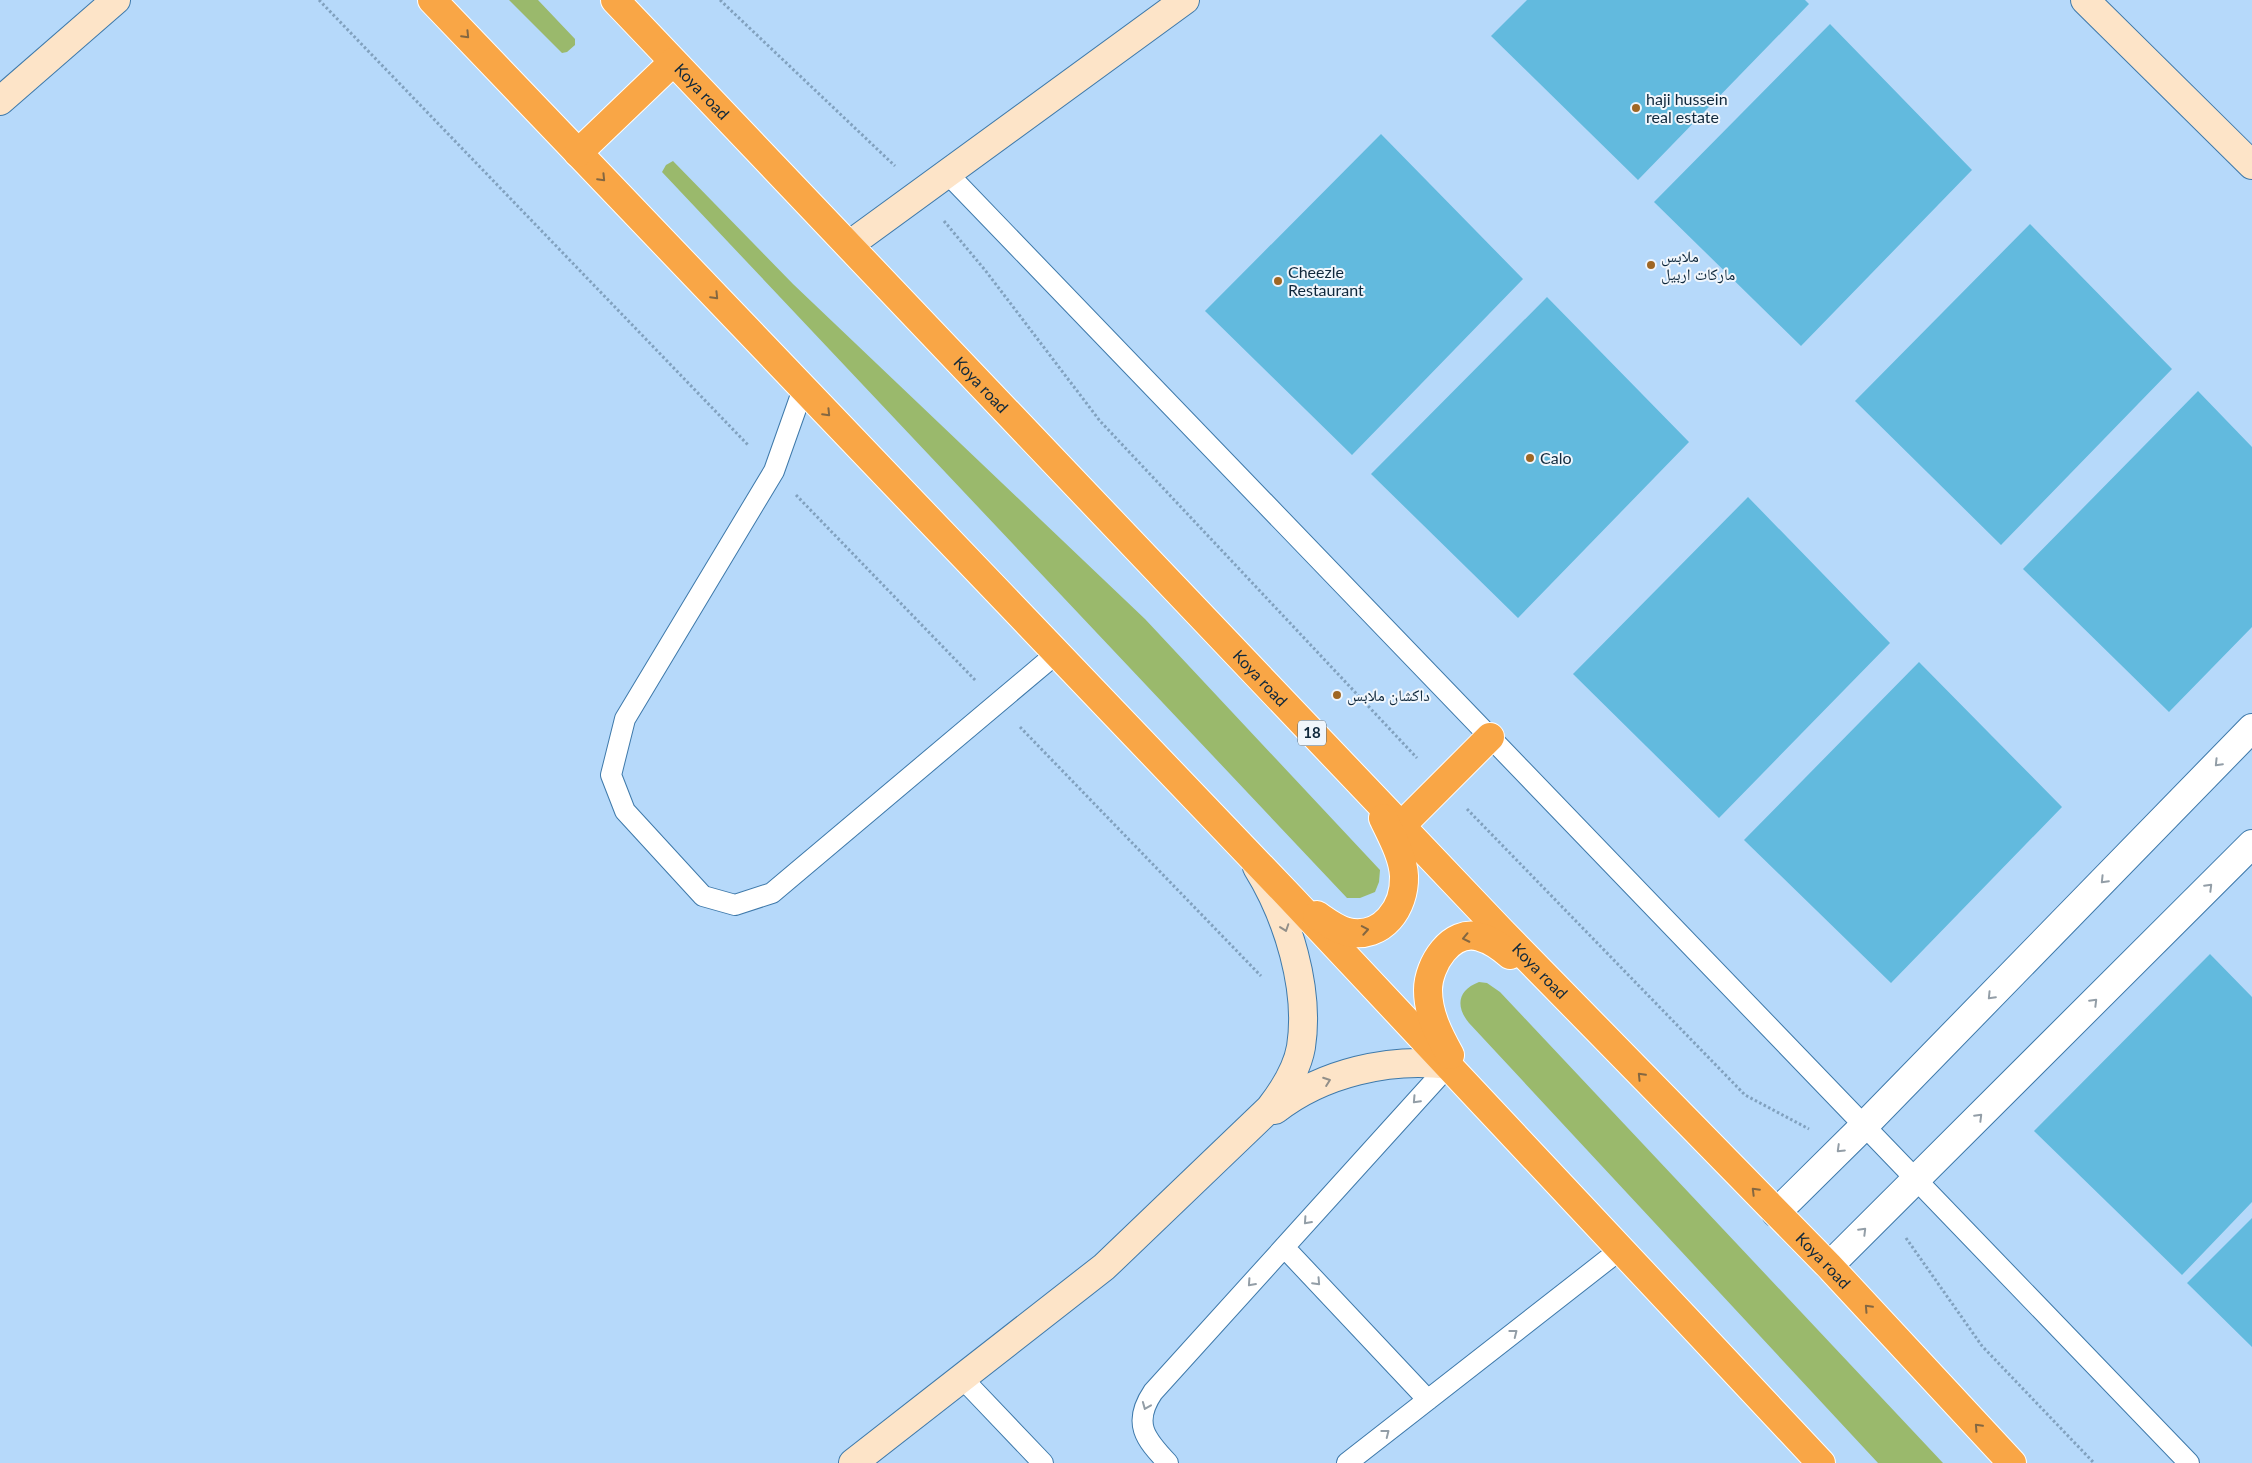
<svg xmlns="http://www.w3.org/2000/svg" width="2252" height="1463" font-family="Lato,'Noto Naskh Arabic',sans-serif">
<rect width="100%" height="100%" fill="#b6d9fa"/>
<path fill="#9ab96c" d="M509 0H538L575 39V45L567 52 562 53Z
M673 161 793 284 1145 619 1380 870 1379 882 1375 892 1360 898H1347L662 172 666 165Z
M1479 982 1487 983 1500 992 1943 1463H1878L1469 1023C1455 1006 1458 990 1479 982Z"/>
<path fill="#62bade" d="M1527 0H1805L1809 4 1638 180 1491 36Z
M1830 24 1972 170 1801 346 1654 202Z
M1381 134 1523 279 1352 455 1205 311Z
M2030 224 2172 369 2001 545 1855 401Z
M1547 297 1689 442 1518 618 1371 474Z
M2198 391 2252 447V627L2169 712 2023 569Z
M1748 497 1890 643 1719 818 1573 674Z
M1919 662 2062 807 1891 983 1744 840Z
M2210 954 2252 997V1202L2182 1275 2034 1131Z
M2252 1218V1347L2187 1283Z"/>
<g fill="none" stroke-linecap="round" stroke-linejoin="round">
<g stroke="#3e79aa" stroke-width="22">
<path id="lane" d="M947 173 2189 1463
M803 389 774 471 625 719 611 775 625 811 703 896 735 905 772 893 1057 653
M1284 1247 1428 1400
M962 1378 1043 1463
M1168 1463C1145 1439 1132 1423 1153 1392L1449 1065
M1347 1463 1621 1249"/>
</g>
<g stroke="#3e79aa" stroke-width="30">
<path id="street" d="M1776 1213 1864 1126 2252 728
M1829 1266 2252 844"/>
</g>
<g stroke="#3e79aa" stroke-width="30">
<path id="secondary" d="M2085 0 2252 165
M0 101 116 0
M849 245 1185 0
M1275 1110C1322 1073 1390 1057 1449 1065
M853 1463 1104 1267 1270 1108C1284 1090 1297 1070 1301 1047 1310 989 1288 917 1257 867"/>
</g>
<g stroke="#fff" stroke-width="30">
<g id="highway">
<path d="M432 0 1291 898 1821 1463"/>
<path id="s1" d="M615 0 1502 932 1829 1266 2012 1463"/>
<path d="M578 153 673 62"/>
<path d="M1401 826 1490 737"/>
<path d="M1317 915C1327 922 1336 929 1347 932 1383 940 1405 907 1404 876 1403 856 1391 835 1383 818"/>
<path d="M1450 1055C1439 1035 1428 1014 1428 990 1428 965 1451 928 1480 937 1491 940 1502 948 1510 955"/>
</g>
</g>
<path stroke="#81a1be" stroke-width="3" stroke-dasharray="2.5 2.5" stroke-linecap="butt" d="M319 0 748 445
M720 0 895 166
M944 221 985 270 1100 421 1417 758
M796 495 976 681
M1020 727 1261 976
M1467 809 1745 1095 1809 1129
M1906 1238 1982 1346 2094 1463"/>
<use href="#lane" stroke="#fff" stroke-width="20"/>
<use href="#street" stroke="#fff" stroke-width="28"/>
<use href="#secondary" stroke="#fde4c8" stroke-width="28"/>
<use href="#highway" stroke="#f9a646" stroke-width="28"/>
</g>
<defs><path id="oneway-chevron" d="M-2-3.5L2.5 0L-2 3.5" fill="none" stroke-width="1.6" stroke-linecap="round" stroke-linejoin="round" transform="scale(1.25)"/></defs>
<g stroke="#846741">
<use href="#oneway-chevron" transform="translate(466 35) rotate(46)"/>
<use href="#oneway-chevron" transform="translate(602 178) rotate(46)"/>
<use href="#oneway-chevron" transform="translate(715 296) rotate(46)"/>
<use href="#oneway-chevron" transform="translate(827 413) rotate(46)"/>
<use href="#oneway-chevron" transform="translate(1365 930) rotate(-10)"/>
<use href="#oneway-chevron" transform="translate(1466 938) rotate(168)"/>
<use href="#oneway-chevron" transform="translate(1641 1076) rotate(-134)"/>
<use href="#oneway-chevron" transform="translate(1755 1191) rotate(-135)"/>
<use href="#oneway-chevron" transform="translate(1868 1308) rotate(-133)"/>
<use href="#oneway-chevron" transform="translate(1978 1427) rotate(-133)"/>
</g>
<g stroke="#939ea7">
<use href="#oneway-chevron" transform="translate(2218 763) rotate(134)"/>
<use href="#oneway-chevron" transform="translate(2104 880) rotate(134)"/>
<use href="#oneway-chevron" transform="translate(2209 887) rotate(-45)"/>
<use href="#oneway-chevron" transform="translate(1991 996) rotate(134)"/>
<use href="#oneway-chevron" transform="translate(2094 1002) rotate(-45)"/>
<use href="#oneway-chevron" transform="translate(1416 1100) rotate(133)"/>
<use href="#oneway-chevron" transform="translate(1979 1117) rotate(-45)"/>
<use href="#oneway-chevron" transform="translate(1840 1149) rotate(136)"/>
<use href="#oneway-chevron" transform="translate(1307 1221) rotate(132)"/>
<use href="#oneway-chevron" transform="translate(1863 1231) rotate(-45)"/>
<use href="#oneway-chevron" transform="translate(1317 1282) rotate(47)"/>
<use href="#oneway-chevron" transform="translate(1251 1283) rotate(132)"/>
<use href="#oneway-chevron" transform="translate(1514 1333) rotate(-38)"/>
<use href="#oneway-chevron" transform="translate(1146 1406) rotate(112)"/>
<use href="#oneway-chevron" transform="translate(1386 1433) rotate(-38)"/>
</g>
<g stroke="#928f89">
<use href="#oneway-chevron" transform="translate(1285 928) rotate(71)"/>
<use href="#oneway-chevron" transform="translate(1327 1081) rotate(-20)"/>
</g>
<g fill="#9f6724" stroke="#f0f6fc" stroke-width="2">
<circle cx="1636" cy="108" r="5"/>
<circle cx="1651" cy="265" r="5"/>
<circle cx="1278" cy="281" r="5"/>
<circle cx="1530" cy="458" r="5"/>
<circle cx="1337" cy="695" r="5"/>
</g>
<g text-anchor="middle" stroke-width="4" stroke-linejoin="round" paint-order="stroke">
<rect fill="#f0f6fc" stroke="#526676" stroke-width="1" x="1298" y="720.5" width="28" height="25" rx="4"/>
<g font-size="15" font-weight="bold" fill="#0f283c">
<text x="1312" y="738">18</text>
</g>
<g font-size="16" fill="#0f283c" stroke="#f0f6fc">
<text dy="6" stroke="none"><textPath href="#s1" startOffset="126">Koya road</textPath></text>
<text dy="6" stroke="none"><textPath href="#s1" startOffset="531">Koya road</textPath></text>
<text dy="6" stroke="none"><textPath href="#s1" startOffset="936">Koya road</textPath></text>
<text dy="6" stroke="none"><textPath href="#s1" startOffset="1341">Koya road</textPath></text>
<text dy="6" stroke="none"><textPath href="#s1" startOffset="1746">Koya road</textPath></text>
</g>
<g font-size="16" fill="#0f283c" stroke="#f0f6fc" text-anchor="start">
<text x="1646" y="105">haji hussein<tspan x="1646" dy="18">real estate</tspan></text>
<text x="1661" y="262">ملابس<tspan x="1661" dy="18">ماركات اربيل</tspan></text>
<text x="1288" y="278">Cheezle<tspan x="1288" dy="18">Restaurant</tspan></text>
<text x="1540" y="464">Calo</text>
<text x="1347" y="701">داكشان ملابس</text>
</g>
</g>
</svg>
